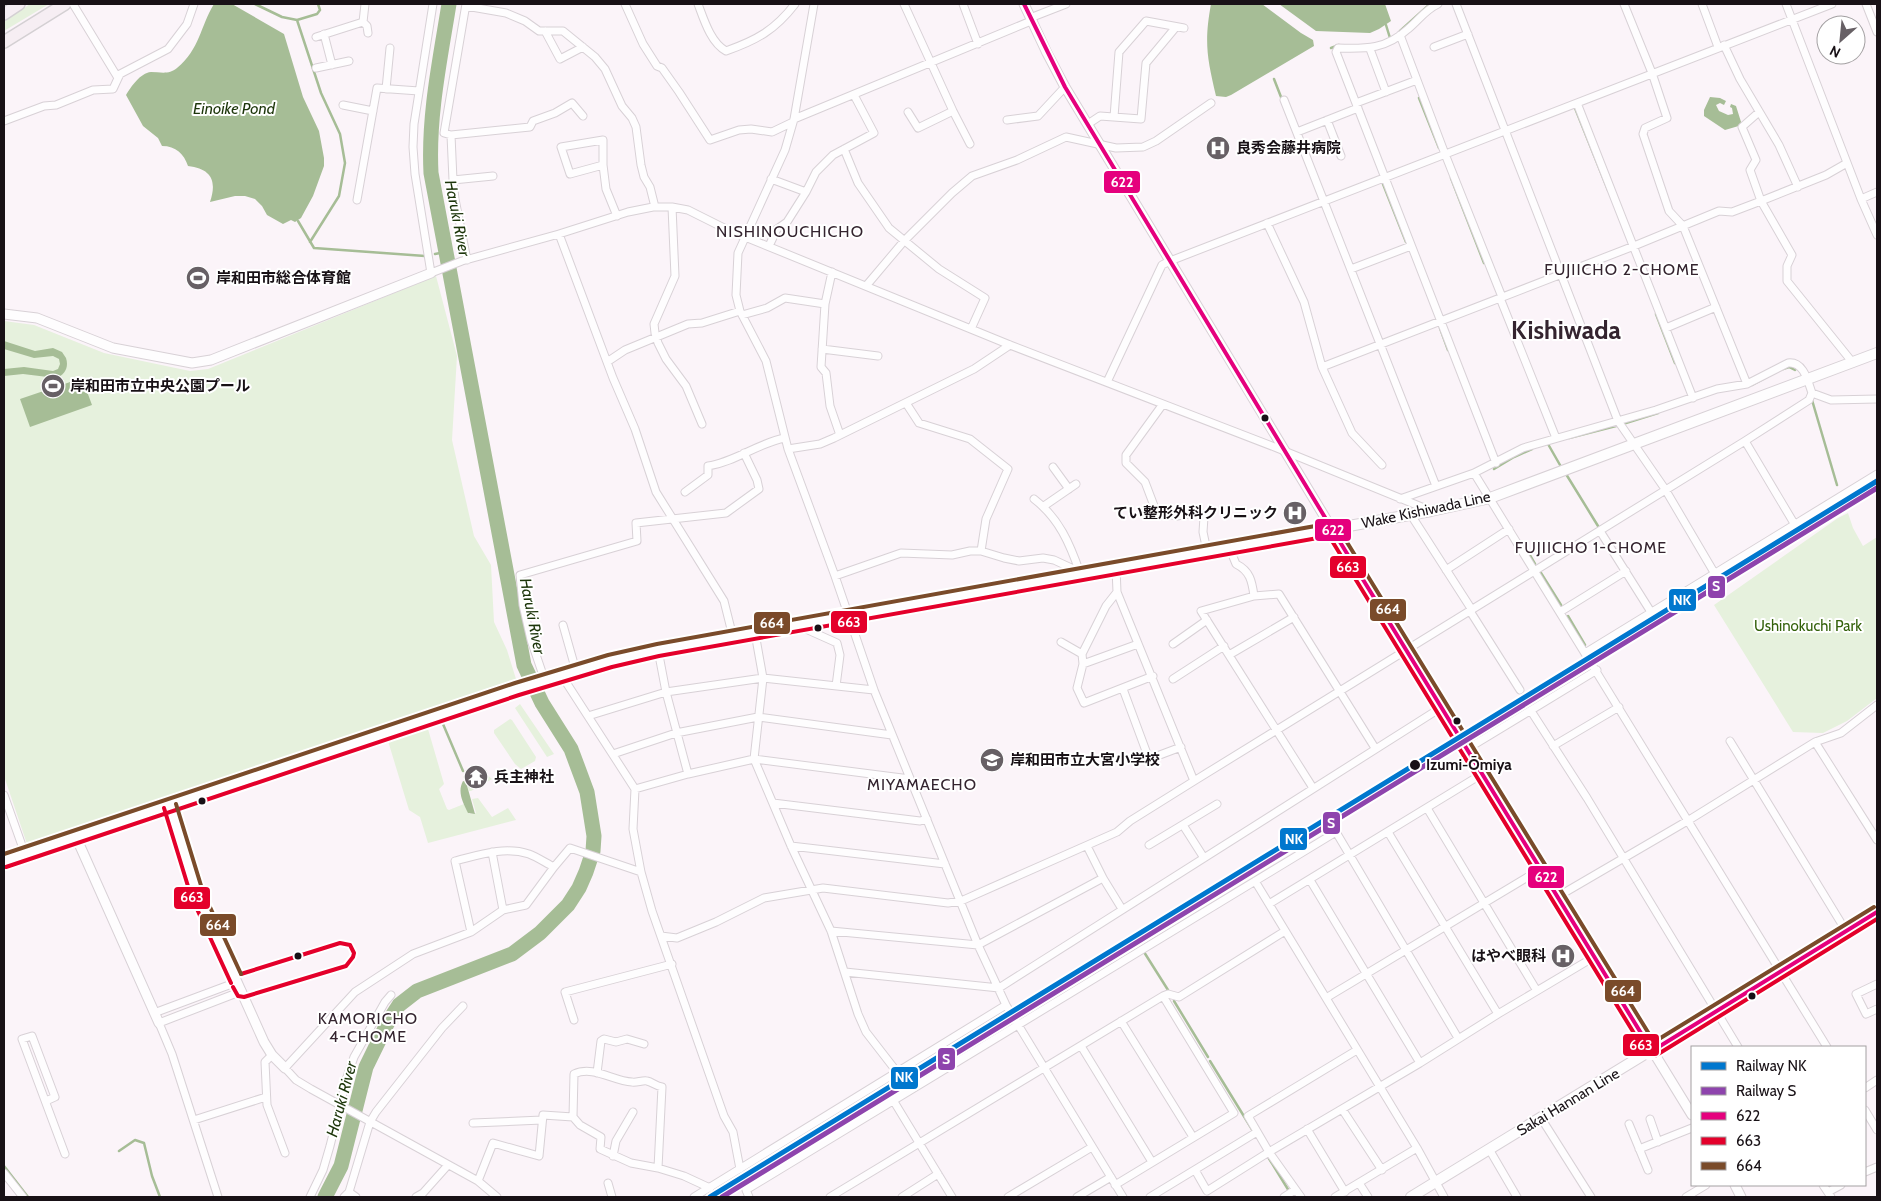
<svg xmlns="http://www.w3.org/2000/svg" width="1881" height="1201" font-family="Cabin,'Noto Sans JP',sans-serif">
<rect width="100%" height="100%" fill="#fbf4f9"/>
<path fill="#e6f1dd" d="M30 4H49L4 31V22Z
M436 276 457 356 452 440 474 536 491 565 494 622 507 650 516 679 27 844 4 776V321L34 325 104 353 190 371 208 369Z
M1848 513 1853 528 1863 546 1877 537V698L1847 721 1823 733 1793 732 1714 605 1838 518Z
M520 704 554 754 547 757 515 708Z
M510 719 512 720 536 757 535 761 521 769 515 764 494 733V730Z
M426 728 428 729 444 784 439 789 447 809 449 810 464 804 469 814 476 813 472 799 478 798 492 817 508 808 516 820 428 843 420 817 409 810 388 741Z
M479 769 481 770 492 779 471 791H469L465 778Z"/>
<path fill="#a6bd96" d="M214 4H232L284 34 303 97 319 131 324 158V166L313 196 301 218 295 222 291 220 283 224 267 215 262 206 255 199 245 196H235L210 202C217 181 212 169 188 166 184 154 176 146 162 146L158 138 143 126 126 95C131 87 140 73 151 72 160 72 169 75 177 68 200 49 200 27 214 4Z
M1211 4H1262L1301 33 1313 40 1314 46 1231 95 1226 97 1216 96C1207 58 1204 42 1211 4Z
M1279 4H1385L1391 21 1379 29 1370 33 1316 31Z
M1710 97 1720 98 1726 101 1724 105 1720 103 1716 105 1719 111 1728 115 1733 114 1732 108 1730 107 1731 104 1736 106 1742 125 1725 130 1704 116V110Z
M4 341 35 351 53 348 62 352 66 358C69 367 65 375 56 378L23 374 4 376V369L24 367 53 371 58 369 60 364 59 359 53 356 34 358 4 349Z
M82 378 92 405 30 427 20 399Z
M463 781 466 782 475 814 468 813C463 803 457 792 463 781Z"/>
<g fill="none" stroke-linecap="round" stroke-linejoin="round">
<path stroke="#a6bd96" stroke-width="2.5" d="M255 4 282 17 297 20 321 93 340 134 345 163 339 196 310 242
M297 20 317 14 320 10 318 4
M1386 25 1390 38
M1400 31 1430 4
M1331 48 1339 45
M1274 79 1281 97
M1419 98 1439 148
M1575 108 1608 190
M1451 178 1484 263
M1383 184 1406 242
M298 221 314 248 425 256
M435 254 445 252
M1656 314 1675 363
M1440 328 1448 350
M1783 369 1789 367 1795 370
M1752 385 1767 377
M1812 400 1837 485
M1626 423 1658 413
M1569 438 1616 426
M1548 444 1560 465
M1494 469 1514 457 1532 449
M1566 474 1598 526
M1524 545 1535 564
M1541 573 1561 605
M1568 616 1585 645
M443 724 463 771
M465 777 466 782
M1144 952 1168 990
M1174 1001 1208 1057
M1210 1061 1253 1131
M119 1151 135 1140 144 1143 152 1176 160 1197
M1268 1157 1289 1191
M4 1166 28 1197"/>
<path stroke="#a6bd96" stroke-width="15" d="M325 1197 341 1166 366 1067 388 1022 399 1005 417 991 512 954 540 933 568 905 579 888 586 872 593 851 594 836 587 792 571 749 542 703 524 665 431 173C428 116 440 60 449 4"/>
<g stroke="#d8d1d6" stroke-width="9">
<path id="minor" d="M73 4 118 78
M365 4 363 22 367 26 368 33
M433 4 414 124 413 147 415 174 431 273 462 261 559 234 628 212 653 207H672L688 210 728 230 1010 345 1277 448 1429 510
M466 4 444 133 451 135 530 127 533 121 555 113 572 103 583 116
M625 4 643 44 657 66 662 68 679 92 710 140 739 130 751 129 772 132 793 122
M698 4C704 20 711 43 726 51 757 40 775 30 795 4
M814 4 794 119 785 150 738 253 736 295 740 311 766 361 788 449 835 576 874 690 978 945 1006 1005 1123 1197
M904 4 953 111 970 144
M963 4 978 44
M1438 4C1425 10 1419 20 1408 29 1386 49 1367 49 1338 48L1336 52 1496 463
M1456 4 1618 421 1665 489 1715 574
M1624 4 1652 73 1667 118 1645 128 1643 134 1669 211 1683 226 1747 384
M1702 4 1718 47
M1786 4 1861 199 1877 235
M1866 4 1877 32
M466 6 506 13 525 21 539 31H563L595 57 605 69 622 106 632 118 636 127 641 165 644 177 650 187 655 207
M1030 18 1066 4
M545 31 560 59 583 47
M324 34 332 65
M1400 35 1445 154 1502 297
M316 37 363 22
M1724 45 1740 79 1779 145 1798 187
M1434 47 1468 34
M1370 49 1386 92
M316 68 349 61
M386 89 390 48
M1284 100 1436 486
M1356 103 1417 80
M1577 103 1693 398
M343 105 373 111
M908 112 918 128 953 111
M1759 112 1742 127 1756 160 1750 170 1761 201 1792 255 1787 266V281L1853 363
M1114 117 1119 52 1146 21 1184 28
M794 119 1031 21
M1007 120 1038 116 1065 87
M1327 120 1341 156
M4 121 44 106 56 105 93 90 113 89 120 74 168 49 187 24 194 4
M1088 124 1100 116 1141 119 1146 63 1176 27
M1297 132 1358 108
M451 135 453 180
M844 149 858 183 889 228 939 269 985 298 971 329
M603 165 570 174 561 147 603 140V165L606 189 617 216
M771 179 806 192
M1861 199 1877 192
M357 200 377 88 419 91
M672 207 675 276 654 324 655 333 658 343 666 359 686 386 702 424
M1267 223 1304 302 1322 367 1352 433 1382 465
M559 234 613 378 635 429 656 492 724 601 733 637
M769 246 777 229 787 222 806 192 816 172 833 155 874 133 854 95
M467 260 455 199 453 180 493 176
M1351 269 1411 246
M832 272 825 304 821 367 826 373 830 406 840 435
M866 286 904 241 952 193 972 176 1017 160 1066 137 1116 148 1143 147 1156 141 1211 103
M1500 298 1556 438
M742 315 767 308 785 298 825 304
M1666 328 1716 307
M822 349 878 356
M607 362 625 350 688 324 702 323 740 311
M1322 367 1634 246 1719 211 1732 212 1761 201 1826 175 1847 163
M1107 382 1162 265 1170 261 1832 4
M906 403 919 423 970 439 1008 469 986 519 981 551
M1163 404 1126 455V463L1145 482 1156 511 1177 516 1199 512 1204 517 1203 532 1207 551
M1745 441 1795 525
M788 449 820 444 834 438 974 369 1010 345
M1053 467 1069 489
M1474 473 1827 1047
M685 492 708 475V466C735 462 758 443 785 438
M1034 499C1059 518 1070 544 1080 573
M1400 499 1474 473 1523 448 1656 410 1717 389 1747 384 1788 363C1804 361 1808 382 1812 393L1831 400 1877 399
M1044 506 1076 484
M1411 515 1472 610
M1600 531 1651 612
M1229 547 1236 564C1250 571 1252 581 1254 596
M1116 568 1117 592 1194 781
M1446 570 1509 529
M835 576 901 553 952 555 970 551H981L1004 558 1019 561 1043 558 1054 560 1080 572
M1117 592 1106 606 1082 654 1083 664 1077 688 1084 703 1153 676
M1470 611 1520 690
M1560 612 1626 571
M563 625 576 671
M799 626 837 643 840 655 836 686
M755 633 763 678 754 759 791 846 831 931 858 1014 866 1032 897 1072
M1061 642 1082 654
M1173 644 1207 620
M658 650 666 692 688 774
M1585 653 1877 474
M1229 655 1294 617
M1083 664 1138 644
M562 676 635 789 633 829 641 872 652 911 724 1116 733 1132 740 1169
M1173 679 1224 646
M545 681 531 640 523 605 520 575 637 541 636 523 726 513 759 489 757 480 744 453
M1123 689 1149 759 1181 747
M1531 711 1587 798 1738 1047
M588 716 666 692 763 678 874 690
M1730 741 1846 931
M1815 742 1877 840
M1553 746 1619 707
M1467 749 1597 670
M613 754 676 733 758 717 892 735
M1313 788 1201 611 1254 596 1279 594 1375 748
M635 789 688 774 754 759 910 779
M4 795 25 854
M773 803 920 821 927 819
M1427 808 1537 991
M1183 825 1204 858
M1388 832 1498 1014 1594 957
M1149 845 1217 804
M791 846 945 864
M1087 846 1103 878 1122 909
M492 852 503 910
M1310 880 1420 1063
M1255 881 1417 1148 1444 1197
M1557 897 1689 820 1815 742 1841 733 1877 705
M1269 904 1482 774
M831 931 978 945 1103 878
M471 932 455 861C479 855 504 846 529 854 537 857 546 863 554 867
M661 936 677 938 716 922 764 898 823 888 948 903 961 901 1117 832 1130 821 1194 781 1745 441 1809 400 1812 393
M845 972 999 988 1442 707
M1877 984 1856 994 1866 1014 1877 1009
M1326 998 1541 869
M154 1013 237 982
M574 1020 565 992 672 964
M1121 1021 1193 1137
M1081 1046 1152 1162
M272 1055 265 1062 267 1105 285 1153
M597 1073 601 1041 604 1039 616 1042 627 1039 644 1044
M1865 1088 1877 1080
M893 1100 952 1197
M46 1101 55 1097 32 1036 22 1039 65 1154
M1342 1109 1382 1170
M1865 1110 1877 1130
M573 1117 574 1074C593 1065 613 1081 632 1082 636 1083 643 1080 647 1081 652 1082 656 1086 662 1087L658 1168
M1541 1118 1591 1197
M1650 1119 1658 1142
M194 1120 266 1097
M473 1123 542 1120
M1629 1124 1648 1170
M1307 1129 1345 1192
M1489 1149 1517 1197
M1639 1149 1692 1128
M613 1156 616 1141 633 1112
M1195 1170 1207 1191 1269 1152 1420 1063 1498 1014
M1865 1172 1877 1167
M4 1173 23 1197
M478 1181 493 1143 539 1156 543 1115 573 1117 580 1125 601 1137 600 1149 631 1163 658 1168 684 1176 710 1188
M608 1183 612 1197
M1359 1183 1368 1197
M1115 1185 1234 1113 1163 996
M1823 1185 1831 1197
M349 1192 356 1197
M1828 1192 1841 1185
M218 1197 172 1054 159 1023 242 991
M310 1197 323 1170 330 1146 347 1077 354 1057 385 1002 391 995
M344 1197 349 1192 370 1122 376 1112 442 1028 463 1006
M416 1197 423 1193 448 1165
M497 1197 478 1181 311 1089 296 1080 285 1068 355 992 413 954 471 932 503 910 526 905 554 867 570 848 641 872
M694 1197 1006 1005
M749 1197 746 1190 1336 832 1458 1038
M830 1197 1163 996 1168 994 1179 997 1285 931
M902 1197 938 1174
M1008 1197 1092 1147
M1077 1197 1111 1177
M1150 1197 1257 1132
M1284 1197 1295 1190
M1301 1197 1269 1152 1248 1116 1357 1050
M1335 1197 1417 1148
M1686 1197 1706 1185"/>
</g>
<g stroke="#d8d1d6" stroke-width="11">
<path id="tertiary" d="M1024 4 1047 53 1065 87 1332 529 1692 1115
M4 314 37 318 113 348 192 363 211 360 431 273
M170 806 197 893 264 1042 272 1055 285 1068
M76 837 159 1023
M1735 1185 1741 1197"/>
</g>
<g stroke="#d8d1d6" stroke-width="12">
<path id="secondary" d="M4 861 517 689 610 661 658 650 849 617 1431 511 1490 498 1877 353
M1411 1197 1877 912"/>
</g>
<g stroke="#d4d0d3" stroke-width="14">
<path id="trunk" d="M4 14 19 4
M4 42 65 4"/>
</g>
<use href="#minor" stroke="#fefdfe" stroke-width="7"/>
<use href="#tertiary" stroke="#fefdfe" stroke-width="9"/>
<use href="#secondary" stroke="#fefdfe" stroke-width="10"/>
<use href="#trunk" stroke="#f6eef3" stroke-width="11"/>
<g stroke="#fff" stroke-width="8">
<path id="bus-1" d="M1024 4 1065 87 1332 529 1652 1051
M1652 1051 1877 912"/>
</g>
<g stroke="#fff" stroke-width="8">
<path id="bus-2" d="M164 808 191 896 231 983
M6 867 519 695 612 667 659 656 1329 536 1648 1056H1655L1877 919
M233 987 238 996 244 997 346 966 353 957 354 953 350 945 340 943 241 974"/>
</g>
<g stroke="#fff" stroke-width="8">
<path id="bus-3" d="M176 804 203 892 241 974
M4 854 515 683 608 655 657 644 1332 523 1337 526 1654 1042 1874 907"/>
</g>
<use href="#bus-1" stroke="#e5007d" stroke-width="4"/>
<use href="#bus-2" stroke="#e4002b" stroke-width="4"/>
<use href="#bus-3" stroke="#7a4b2a" stroke-width="4"/>
<g stroke="#fff" stroke-width="9">
<path id="rail-1" d="M710 1197 1877 481"/>
</g>
<g stroke="#fff" stroke-width="9">
<path id="rail-2" d="M722 1197 1877 488"/>
</g>
<use href="#rail-1" stroke="#0077ce" stroke-width="5"/>
<use href="#rail-2" stroke="#8e44ad" stroke-width="5"/>
</g>
<defs>
<g id="hospital-disc" transform="scale(1.25)"><circle r="9.5" fill="#676065" stroke="#fff"/><path d="M-5-5h3v3.5h4V-5h3V5h-3V1.5h-4V5h-3Z" fill="#fff"/></g>
<g id="stadium-disc" transform="scale(1.25)"><circle r="9.5" fill="#676065" stroke="#fff"/><path d="M0-5a6.5 5 0 1 0 0 10a6.5 5 0 1 0 0-10ZM-3.5-1.8h7v3.6h-7Z" fill="#fff"/></g>
<g id="school-disc" transform="scale(1.25)"><circle r="9.5" fill="#676065" stroke="#fff"/><path d="M0-5L7-2L0 1L-7-2ZM-4 1L0 2.5L4 1V4Q0 6-4 4Z" fill="#fff"/></g>
<g id="temple-disc" transform="scale(1.25)"><circle r="9.5" fill="#676065" stroke="#fff"/><path d="M0-6L5-2H3V0L6.5 2.5H4V6H1.5V3h-3V6H-4V2.5H-6.5L-3 0V-2H-5Z" fill="#fff"/></g>
</defs>
<g fill-rule="evenodd">
<use href="#hospital-disc" x="1218" y="148"/>
<use href="#stadium-disc" x="198" y="278"/>
<use href="#stadium-disc" x="53" y="386"/>
<use href="#hospital-disc" x="1295" y="513"/>
<use href="#school-disc" x="992" y="760"/>
<use href="#temple-disc" x="476" y="777"/>
<use href="#hospital-disc" x="1563" y="956"/>
</g>
<g fill="#181116" stroke="#fff" stroke-width="2">
<circle cx="1265" cy="418" r="4.5"/>
<circle cx="818" cy="628" r="4.5"/>
<circle cx="1457" cy="721" r="4.5"/>
<circle cx="1415" cy="765" r="6"/>
<circle cx="202" cy="801" r="4.5"/>
<circle cx="298" cy="956" r="4.5"/>
<circle cx="1752" cy="996" r="4.5"/>
</g>
<g text-anchor="middle" stroke-width="4" stroke-linejoin="round" paint-order="stroke">
<g font-size="15" font-weight="bold" fill="#181116" stroke="#fff" text-anchor="start">
<text x="1236" y="153">良秀会藤井病院</text>
<text x="216" y="283">岸和田市総合体育館</text>
<text x="70" y="391">岸和田市立中央公園プール</text>
<text x="1278" y="518" text-anchor="end">てい整形外科クリニック</text>
<text x="1010" y="765">岸和田市立大宮小学校</text>
<text x="494" y="782">兵主神社</text>
<text x="1546" y="961" text-anchor="end">はやべ眼科</text>
</g>
<g font-size="15" fill="#181116" stroke="#fff">
<text transform="translate(1426 510) rotate(-12)" y="5">Wake Kishiwada Line</text>
<text transform="translate(1568 1102) rotate(-31)" y="5">Sakai Hannan Line</text>
</g>
<g font-size="15" fill="#33610a" stroke="#fff">
<text x="1808" y="631">Ushinokuchi Park</text>
</g>
<g font-size="15" font-weight="bold" fill="#181116" stroke="#fff" text-anchor="start">
<text x="1426" y="770">Izumi-Ōmiya</text>
</g>
<g font-size="16" font-style="italic" fill="#1c350a" stroke="#fff">
<text x="234" y="114">Einoike Pond</text>
<text transform="translate(458 218) rotate(79)" y="6">Haruki River</text>
<text transform="translate(533 616) rotate(79)" y="6">Haruki River</text>
<text transform="translate(341 1099) rotate(-75)" y="6">Haruki River</text>
</g>
<g font-size="16" letter-spacing="1" fill="#34242f" stroke="#fff">
<text x="790" y="237">NISHINOUCHICHO</text>
<text x="1622" y="275">FUJIICHO 2-CHOME</text>
<text x="1591" y="553">FUJIICHO 1-CHOME</text>
<text x="922" y="790">MIYAMAECHO</text>
<text x="368" y="1024">KAMORICHO<tspan x="368" dy="18">4-CHOME</tspan></text>
</g>
<g font-size="25" font-weight="bold" fill="#34242f" stroke="#fff">
<text x="1566" y="339">Kishiwada</text>
</g>
</g>
<g stroke="#fff" stroke-width="2">
<rect x="1103" y="170" width="38" height="24" rx="5" fill="#e5007d"/>
<rect x="1314" y="518" width="38" height="24" rx="5" fill="#e5007d"/>
<rect x="1329" y="555" width="38" height="24" rx="5" fill="#e4002b"/>
<rect x="1707" y="575" width="19" height="24" rx="5" fill="#8e44ad"/>
<rect x="1668" y="588" width="29" height="24" rx="5" fill="#0077ce"/>
<rect x="1369" y="598" width="38" height="24" rx="5" fill="#7a4b2a"/>
<rect x="830" y="610" width="38" height="24" rx="5" fill="#e4002b"/>
<rect x="753" y="611" width="38" height="24" rx="5" fill="#7a4b2a"/>
<rect x="1322" y="811" width="19" height="24" rx="5" fill="#8e44ad"/>
<rect x="1279" y="827" width="29" height="24" rx="5" fill="#0077ce"/>
<rect x="1527" y="865" width="38" height="24" rx="5" fill="#e5007d"/>
<rect x="173" y="886" width="38" height="24" rx="5" fill="#e4002b"/>
<rect x="199" y="913" width="38" height="24" rx="5" fill="#7a4b2a"/>
<rect x="1604" y="979" width="38" height="24" rx="5" fill="#7a4b2a"/>
<rect x="1622" y="1033" width="38" height="24" rx="5" fill="#e4002b"/>
<rect x="937" y="1047" width="19" height="24" rx="5" fill="#8e44ad"/>
<rect x="890" y="1066" width="29" height="24" rx="5" fill="#0077ce"/>
</g>
<g font-size="14" text-anchor="middle" font-weight="bold" fill="#fff">
<text x="1122" y="187">622</text>
<text x="1333" y="535">622</text>
<text x="1348" y="572">663</text>
<text x="1716" y="591">S</text>
<text x="1682" y="605">NK</text>
<text x="1388" y="614">664</text>
<text x="849" y="627">663</text>
<text x="772" y="628">664</text>
<text x="1331" y="828">S</text>
<text x="1294" y="844">NK</text>
<text x="1546" y="882">622</text>
<text x="192" y="902">663</text>
<text x="218" y="930">664</text>
<text x="1623" y="996">664</text>
<text x="1641" y="1050">663</text>
<text x="946" y="1064">S</text>
<text x="904" y="1082">NK</text>
</g>
<rect width="1881" height="1201" fill="none" stroke="#181116" stroke-width="10"/>
<rect x="1691" y="1046" width="175" height="140" fill="#ffffff" stroke="#a3a0a2"/>
<rect x="1701" y="1062" width="25" height="8" fill="#0077ce" stroke="#a3a0a2"/>
<text x="1736" y="1071" font-size="15" fill="#181116">Railway NK</text>
<rect x="1701" y="1087" width="25" height="8" fill="#8e44ad" stroke="#a3a0a2"/>
<text x="1736" y="1096" font-size="15" fill="#181116">Railway S</text>
<rect x="1701" y="1112" width="25" height="8" fill="#e5007d" stroke="#a3a0a2"/>
<text x="1736" y="1121" font-size="15" fill="#181116">622</text>
<rect x="1701" y="1137" width="25" height="8" fill="#e4002b" stroke="#a3a0a2"/>
<text x="1736" y="1146" font-size="15" fill="#181116">663</text>
<rect x="1701" y="1162" width="25" height="8" fill="#7a4b2a" stroke="#a3a0a2"/>
<text x="1736" y="1171" font-size="15" fill="#181116">664</text>
<g transform="translate(1841 40) rotate(207)"><circle r="24" fill="#ffffff" stroke="#a3a0a2"/>
<path d="M0-4L9 19L0 12L-9 19Z" fill="#676065"/>
<text y="-8" font-size="14" font-weight="bold" text-anchor="middle" fill="#181116">N</text>
</g>
</svg>
